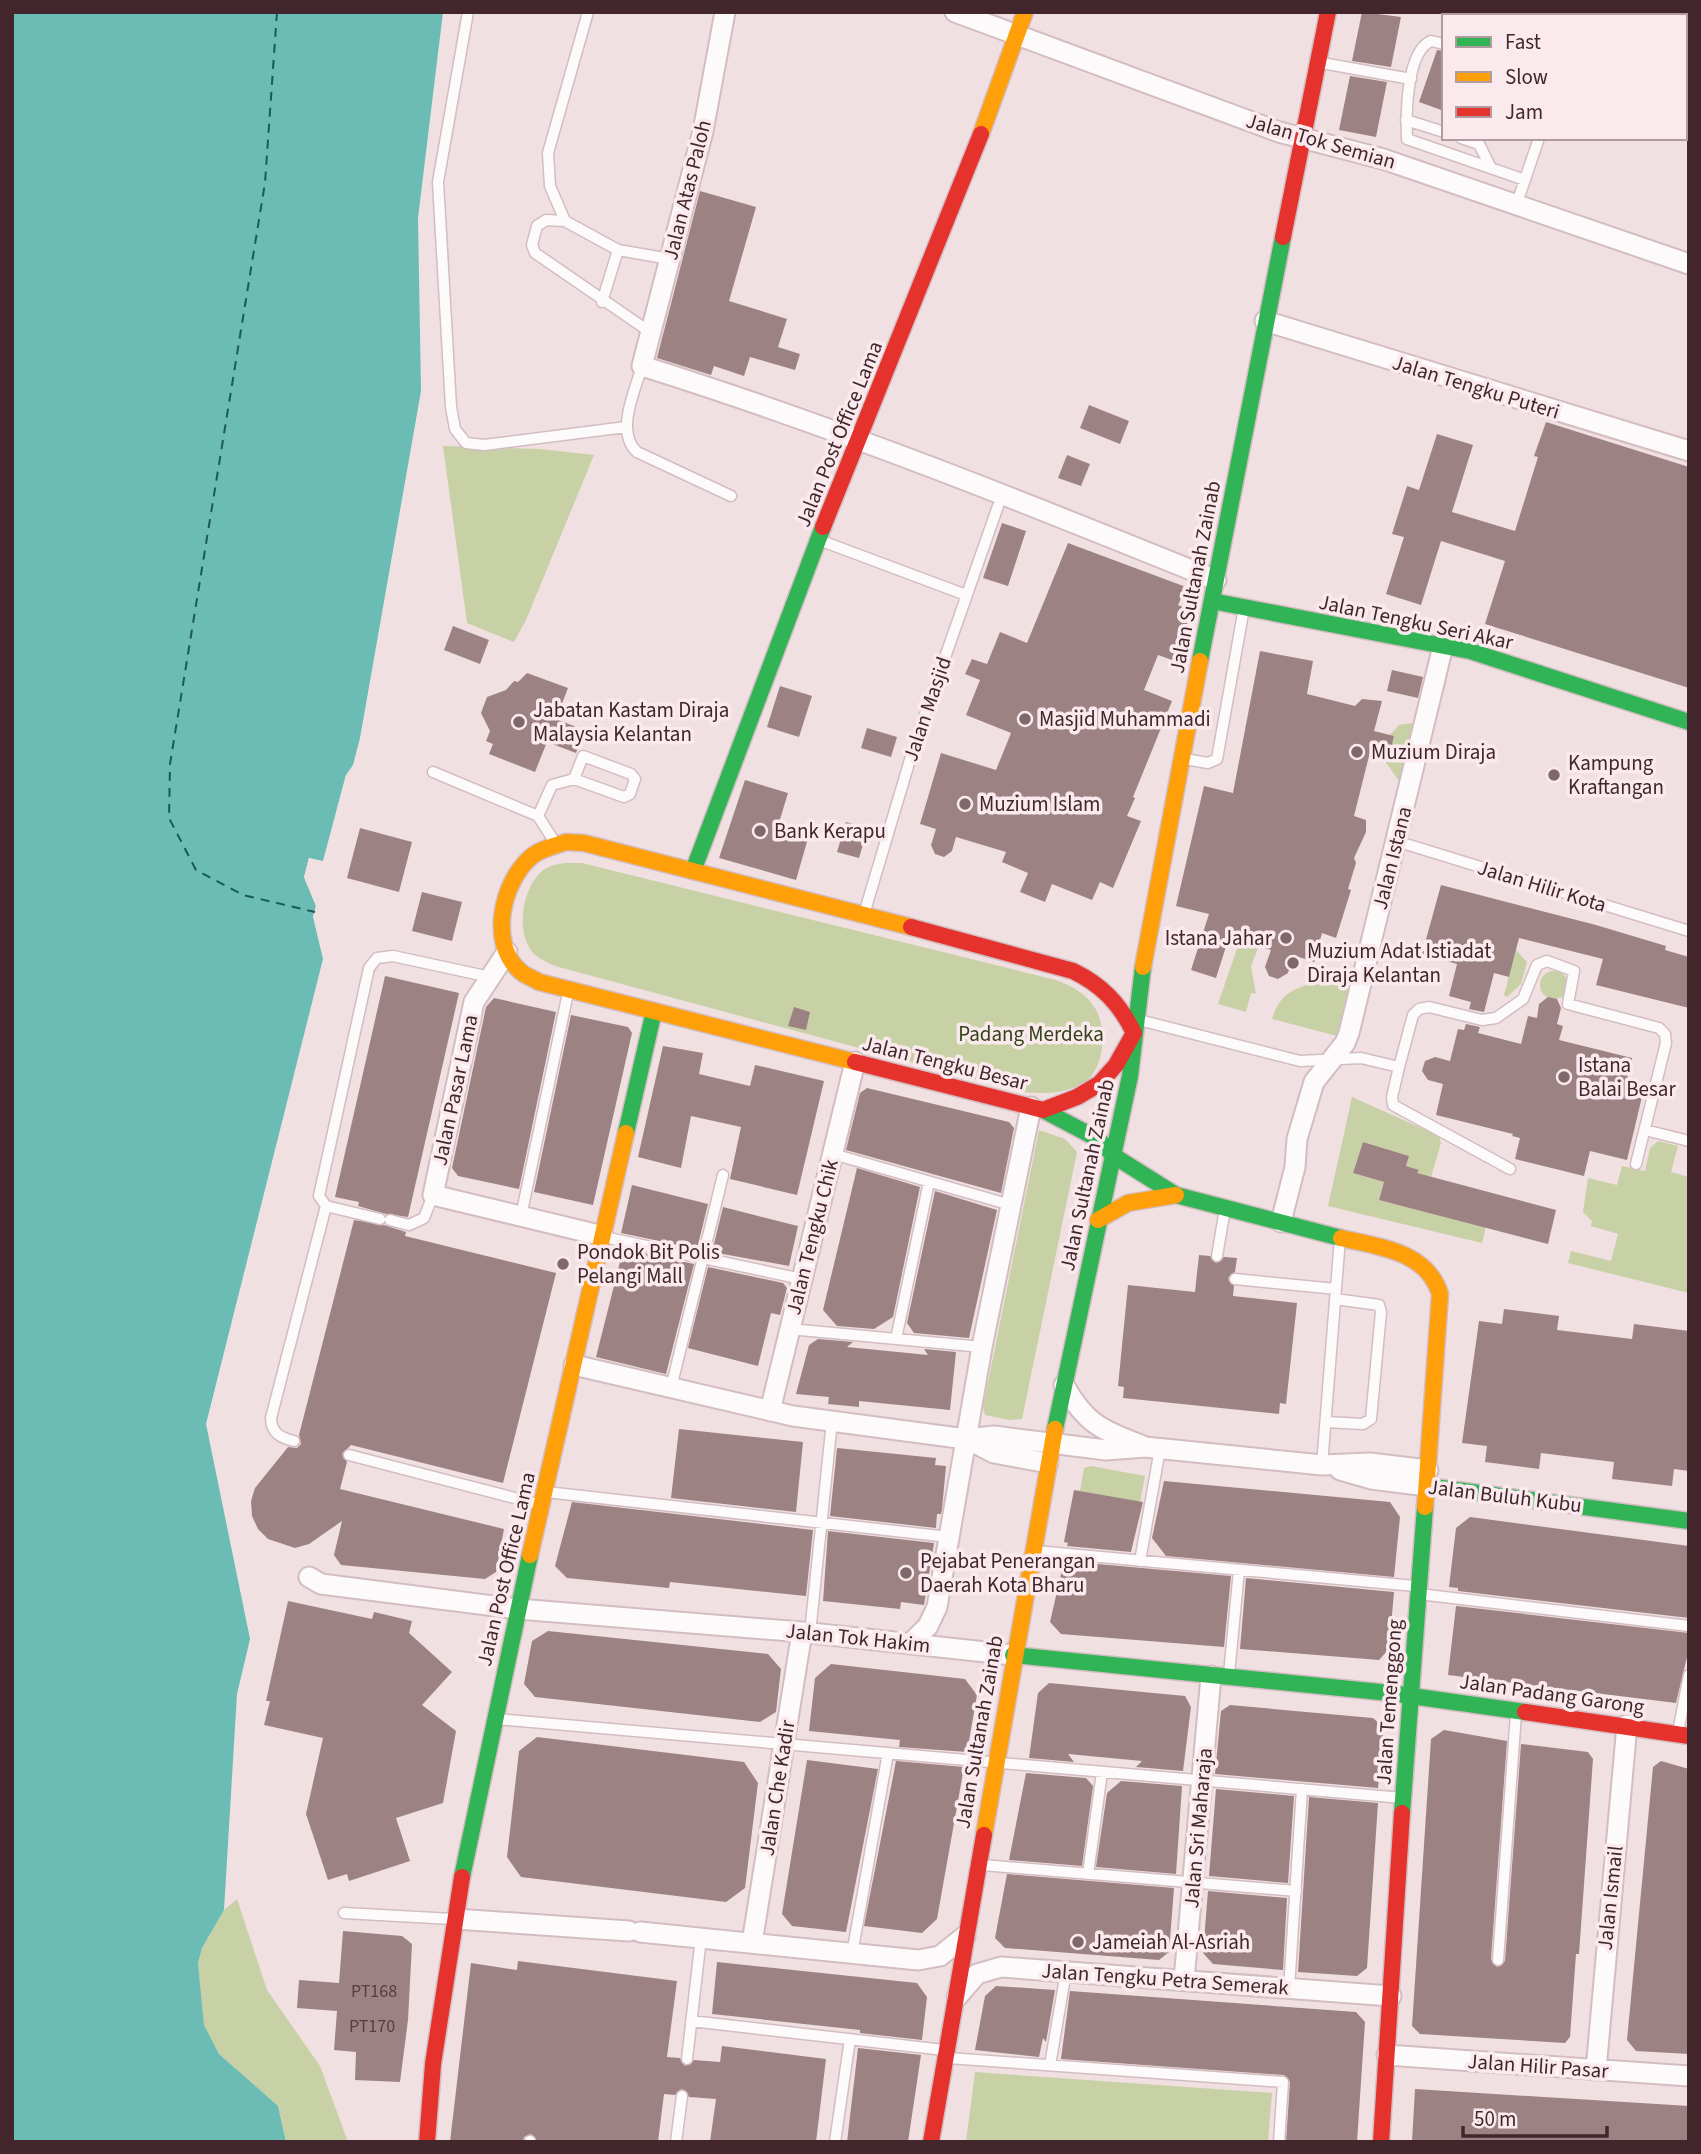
<svg xmlns="http://www.w3.org/2000/svg" width="1701" height="2154" font-family="'Source Sans 3',sans-serif">
<rect width="100%" height="100%" fill="#f0e0e2"/>
<path fill="#c8d1a5" fill-rule="evenodd" d="M443 446 540 449 594 455 526 620 514 642 467 623Z
M1413 723 1399 781 1385 761 1394 737 1390 735 1399 725Z
M564 863H582L1056 980C1072 986 1086 993 1095 1008 1108 1029 1105 1073 1080 1085 1062 1094 1041 1094 1022 1092L555 966C545 961 535 958 529 947 517 928 523 890 539 874 546 866 554 865 564 863Z
M1240 940 1259 946 1251 966 1256 994 1251 993 1246 1012 1218 1004Z
M1516 950 1527 962 1521 984 1507 997 1504 995Z
M1540 985a14 14 0 1 1 28 0a14 14 0 1 1-28 0Z
M1314 983 1349 986 1337 1036 1272 1019C1279 996 1291 989 1314 983Z
M1352 1097 1439 1136 1441 1143 1431 1177 1486 1227 1482 1243 1328 1206ZM1363 1142 1409 1156 1406 1166 1418 1170 1414 1181 1401 1178 1393 1204 1379 1200 1384 1182 1353 1173Z
M1039 1130 1065 1139 1077 1152 1022 1419 1009 1420 985 1415 983 1407Z
M1658 1141 1678 1146 1671 1172 1689 1177V1293L1568 1263 1571 1251 1611 1261 1618 1234 1591 1226 1592 1221 1583 1212 1588 1178 1617 1185 1622 1166 1645 1171 1650 1148Z
M1091 1466 1145 1476 1140 1502 1080 1491 1084 1468Z
M237 1899 267 1990 320 2066 348 2142H286L278 2106 219 2054 204 2026 198 1963 202 1948 224 1910Z
M975 2072 1272 2093 1268 2142H966Z"/>
<path fill="#6abcb4" d="M12 12H443L418 218 421 391 360 738 353 765 346 775 323 862 309 858 304 877 316 906 313 917 323 959 206 1424 250 1639 237 1694 224 1910 202 1948 198 1963 204 2025 219 2054 278 2106 286 2142H12Z"/>
<path fill="#f0e0e2" d="M346 775 350 776 327 863 323 865 311 862 307 877 320 905 317 918 313 917 316 906 304 877 309 858 323 861Z"/>
<g fill="none" stroke-linecap="round" stroke-linejoin="round">
<path stroke="#1a5b55" stroke-width="2" stroke-dasharray="9 7" stroke-linecap="butt" d="M277 12 265 183 170 764 169 818 196 870 243 895 315 912"/>
</g>
<path fill="#9d8284" d="M1362 12 1401 17 1391 67 1352 61Z
M1437 50 1444 51V111L1419 102Z
M1350 76 1387 82 1376 137 1339 130Z
M700 191 756 207 729 301 787 319 778 347 800 354 795 370 750 357 744 376 714 366 711 375 657 358Z
M1089 405 1129 421 1120 444 1080 428Z
M1546 422 1689 467V688L1485 624 1505 561 1441 541 1421 605 1386 594 1404 537 1392 534 1407 486 1419 490 1437 434 1473 445 1452 512 1515 531 1538 457 1534 456Z
M1067 455 1090 464 1081 486 1058 478Z
M1002 523 1026 531 1008 586 983 578Z
M1068 543 1186 587 1178 605 1192 611 1172 660 1158 655 1144 690 1172 701 1133 797 1135 798 1127 816 1141 821 1113 888 1100 882 1092 900 1052 884 1045 902 1020 892 1028 873 1002 862 1006 852 956 837 952 851 944 857 935 854 931 845 936 829 920 824 941 753 996 770 1011 733 966 715 980 680 965 674 972 659 987 664 1000 632 1027 643Z
M453 626 489 640 480 664 444 650Z
M1260 651 1313 661 1307 694 1355 706 1362 699 1382 701 1374 731 1394 736 1389 757 1370 752 1354 816 1366 820V832L1354 858 1356 863 1348 889 1351 890 1336 938 1322 933 1314 962 1293 955 1288 973 1278 979 1269 976 1265 967 1271 950 1229 937 1216 978 1191 970 1209 914 1176 906 1204 786 1233 793Z
M1392 670 1423 677 1418 698 1387 691Z
M527 673 568 688 556 719 584 730 576 753 547 742 535 772 489 754 493 744 486 741 490 731 481 713 487 697 506 690 514 681 518 682Z
M780 686 812 696 799 737 767 727Z
M867 728 897 737 891 757 861 748Z
M745 780 788 793 778 826 809 835 796 880 719 858Z
M846 822 868 828 859 858 837 852Z
M360 828 412 842 399 892 347 878Z
M1441 885 1596 925 1666 946 1665 950 1689 957V1008L1596 985 1603 959 1519 938 1509 977 1494 973 1484 1012 1469 1009 1471 1002 1449 996 1457 964 1422 954Z
M422 892 462 902 452 941 412 931Z
M385 976 459 993 408 1217 386 1214 358 1206 359 1202 335 1197Z
M1548 997 1557 999 1561 1008 1557 1024 1563 1026 1559 1040 1632 1058 1627 1080 1645 1084 1627 1160 1590 1151 1584 1176 1515 1159 1520 1138 1512 1136 1513 1134 1436 1115 1443 1084 1428 1080 1422 1071 1425 1061 1435 1057 1450 1061 1458 1029 1464 1030 1466 1024 1480 1027 1478 1033 1521 1044 1528 1016 1537 1018 1539 1004Z
M494 998 556 1012 519 1189 458 1176 452 1168 486 1007Z
M794 1007 810 1012 806 1030 788 1026Z
M571 1015 628 1027 632 1033 593 1205 534 1192Z
M663 1046 703 1053 699 1074 750 1086 755 1065 824 1081 797 1195 730 1179 741 1127 691 1116 681 1168 638 1157Z
M867 1088 1009 1122 1014 1128 1001 1193 846 1150 860 1093Z
M1363 1142 1409 1156 1406 1166 1419 1170 1417 1173 1556 1210 1548 1244 1379 1200 1384 1182 1353 1173Z
M857 1168 920 1187 893 1317 874 1329 837 1326 823 1310Z
M632 1185 708 1204 697 1249 621 1233Z
M935 1191 997 1210 969 1338 914 1333 907 1323Z
M723 1207 798 1226 789 1266 712 1252Z
M354 1220 384 1225 406 1232 405 1236 556 1273 503 1483 351 1445 342 1454 347 1462 340 1489 504 1529 496 1572 485 1579 341 1565 334 1555 342 1521 309 1544 295 1548 268 1539 258 1529 252 1516 251 1501 255 1488 288 1447 297 1448 301 1444 299 1435Z
M629 1250 694 1264 666 1374 596 1357 622 1254Z
M1199 1255 1210 1256 1216 1263 1224 1257 1237 1258 1235 1272 1228 1278 1234 1286 1233 1296 1297 1303 1286 1404 1280 1403 1279 1414 1123 1398 1124 1387 1118 1386 1128 1285 1195 1292Z
M708 1267 783 1283 787 1288 780 1315 771 1313 758 1366 688 1348Z
M1504 1309 1559 1316 1557 1330 1632 1339 1634 1324 1689 1331V1471L1674 1469 1672 1486 1612 1479 1614 1462 1541 1453 1539 1469 1485 1462 1487 1446 1462 1443 1479 1321 1502 1324Z
M818 1339 853 1342 847 1347 928 1355 924 1349 956 1352 950 1410 859 1401V1407L828 1404 829 1397 796 1394 809 1345Z
M679 1429 803 1442 796 1512 671 1498Z
M837 1448 936 1458 935 1465 946 1466 942 1509 941 1514H937L936 1528 830 1516Z
M1164 1481 1390 1502 1400 1517 1394 1577 1166 1556 1152 1538Z
M1074 1490 1143 1502 1131 1552 1067 1546 1068 1543 1064 1542Z
M572 1502 813 1530 806 1596 670 1582 669 1588 567 1578 555 1566Z
M1470 1517 1689 1546V1618L1458 1591V1588L1449 1587 1456 1528Z
M828 1531 934 1543 924 1605 901 1602 900 1609 823 1601Z
M1064 1561 1231 1576 1224 1647 1061 1634 1050 1622Z
M1246 1578 1394 1592 1389 1649 1379 1660 1240 1649Z
M288 1601 372 1619 374 1612 412 1621 409 1633 452 1672 422 1705 456 1731 443 1803 396 1818 410 1861 349 1881 347 1874 328 1880 306 1814 323 1738 264 1725 270 1701H266Z
M1456 1606 1689 1633V1649L1676 1703 1448 1675Z
M548 1631 768 1654 781 1669 776 1712 760 1722 535 1697 524 1684 532 1641Z
M831 1664 965 1679 977 1695 967 1752 899 1747 900 1740 809 1731 815 1678Z
M1049 1683 1185 1696 1191 1707 1183 1771 1136 1767 1142 1761 1068 1754 1074 1762 1029 1758 1038 1693Z
M1230 1705 1373 1718 1384 1728 1378 1788 1215 1774 1221 1711Z
M1444 1730 1507 1741 1491 1959 1497 1967 1505 1961 1521 1744 1588 1752 1593 1759 1579 1954H1576L1570 2037 1565 2043 1420 2034 1412 2026 1431 1739Z
M537 1737 744 1762 758 1783 745 1888 726 1902 521 1877 507 1857 519 1751Z
M807 1760 878 1769 846 1932 792 1926 782 1914Z
M896 1761 964 1767 937 1919 922 1933 864 1926Z
M1661 1761 1689 1769V2054L1636 2051 1627 2040 1653 1767Z
M1026 1773 1086 1778 1093 1786 1082 1866 1009 1860Z
M1121 1781 1182 1786 1176 1874 1096 1867 1107 1793Z
M1216 1789 1294 1796 1288 1883 1209 1876Z
M1309 1797 1378 1803 1367 1968 1357 1976 1298 1972Z
M1007 1874 1174 1888 1169 1952 1159 1960 1005 1948 995 1938Z
M1208 1891 1287 1898 1283 1970 1213 1964 1203 1953Z
M343 1931 402 1936 412 1944 408 2020 400 2082 355 2080 356 2052 334 2050 337 2011 297 2008 299 1980 339 1983Z
M518 1961 677 1981 667 2057 680 2058 685 2066 694 2060 720 2062 722 2046 826 2059 816 2142H710L716 2099 689 2097 682 2089 675 2095 664 2094 658 2142H537L531 2134 524 2137 523 2142H450L471 1963 517 1970Z
M717 1962 917 1983 927 1997 922 2040 860 2033V2030L712 2014Z
M996 1986 1055 1990 1046 2042 1043 2038 1039 2057 975 2050 985 1996Z
M1070 1991 1356 2012 1365 2022 1357 2142H1286L1290 2082 1284 2075 1061 2059Z
M858 2048 921 2055 908 2142H847Z
M1415 2089 1689 2106V2142H1412Z"/>
<g fill="none" stroke-linecap="round" stroke-linejoin="round">
<g stroke="#d3bdc1" stroke-width="13">
<path id="lane" d="M468 12 438 182 451 407 455 429 466 443 484 445 626 427
M588 12 548 153 550 186 565 221 618 250 670 259
M1444 44 1431 41C1406 52 1406 115 1407 139L1525 180
M1322 63 1411 79
M1406 120 1444 132
M1461 138 1479 144 1491 168
M1517 203 1539 138
M565 221 546 220 537 226 532 245 535 253 650 332
M602 302 618 250
M642 366C635 391 615 432 637 452L731 496
M819 540 966 595
M1185 759 1208 763 1217 759 1244 608
M433 772 538 816 554 841
M538 816 552 785 574 779 624 797 630 794 635 779 631 774 583 756 574 779
M1396 841 1689 931
M864 914 915 743 998 506
M1139 1020 1300 1061 1361 1058 1399 1067 1413 1015 1419 1009 1429 1007 1482 1020 1496 1018 1523 999 1537 965 1547 961 1574 971 1568 1004 1659 1028 1665 1034 1666 1043 1636 1164
M1399 1067 1392 1097 1393 1105 1510 1169
M1645 1130 1689 1141
M833 1154 1011 1205
M521 1216 568 993
M380 1219 326 1206 319 1196 369 968 377 958 393 956 490 977
M390 1220 409 1225 424 1218 433 1195
M604 1237 802 1279
M1217 1256 1225 1209
M1235 1279 1336 1289
M790 1329 982 1347
M896 1339 929 1182
M671 1388 723 1175
M1326 1422 1363 1424 1371 1419 1381 1312 1379 1305 1335 1299
M294 1441C281 1438 271 1433 271 1418L326 1206
M349 1455 538 1504
M1322 1465 1340 1238
M546 1492 949 1537
M1036 1551 1415 1586
M1140 1561 1160 1449
M1419 1594 1689 1626
M810 1633 832 1421
M1229 1674 1239 1570
M497 1719 1403 1798
M1678 1732 1689 1675
M982 1865 1296 1891
M1088 1874 1102 1772
M344 1913 452 1919
M852 1954 888 1753
M1498 1960 1516 1714
M1289 1988 1302 1789
M691 2021 944 2050
M948 2058 1283 2082 1279 2142
M687 2059 701 1938
M1050 2065 1066 1972
M530 2142V2141
M676 2142 682 2096
M835 2142 850 2039"/>
</g>
<g stroke="#d3bdc1" stroke-width="23">
<path id="street" d="M725 12 703 131 642 366C837 427 1026 503 1216 580
M955 12 1279 132 1383 159 1689 264
M1265 321 1689 451
M507 952 474 1002 433 1195 603 1236
M1281 1222 1295 1167 1297 1139 1314 1082 1345 1043 1349 1033 1443 646
M574 1365 793 1416 966 1439 994 1436 1106 1450 1145 1447 1322 1465 1370 1463 1428 1470
M1064 1385C1085 1423 1101 1430 1141 1445
M770 1411 855 1062
M967 1439 994 1453 1048 1463
M1340 1470 1371 1479 1427 1486
M309 1577 321 1584 518 1609 802 1632 1013 1655
M910 1644 928 1626 937 1607 982 1347 1031 1107
M456 1919 629 1931
M640 1932 918 1960 940 1956 965 1936
M752 1943 802 1632
M1184 1980 1211 1676
M957 1997 977 1974 1001 1967 1391 1996
M1387 2055 1689 2076
M1596 2070 1627 1725"/>
</g>
<g stroke="#d3bdc1" stroke-width="19">
<path id="fast" d="M1212 601 1470 651 1689 722
M1200 661 1283 237
M693 871 823 527
M1043 1110 1098 1139 1114 1156 1176 1195 1341 1238
M626 1133 654 1011
M1055 1429 1130 1076 1143 967
M1427 1486 1689 1521
M1013 1655 1390 1693 1525 1712
M1402 1813 1425 1507
M462 1877 530 1555"/>
</g>
<g stroke="#d3bdc1" stroke-width="19">
<path id="slow" d="M981 134 1025 12
M566 842 584 843 911 927
M566 842C554 846 540 849 531 857 502 882 488 943 520 971 525 976 533 978 539 982L855 1062
M1143 967 1200 661
M1098 1220 1128 1203 1176 1195
M1341 1238C1379 1247 1427 1251 1440 1294L1425 1507
M530 1555 626 1133
M984 1835 1055 1429"/>
</g>
<g stroke="#d3bdc1" stroke-width="19">
<path id="jam" d="M1283 237 1328 12
M823 527 981 134
M855 1062 1043 1110 1077 1097 1099 1084 1116 1065 1134 1033C1120 1004 1102 985 1073 971L911 927
M1525 1712 1689 1736
M427 2142 433 2064 462 1877
M931 2142 984 1835
M1381 2142 1402 1813"/>
</g>
<use href="#lane" stroke="#fdfafb" stroke-width="10"/>
<use href="#street" stroke="#fdfafb" stroke-width="19"/>
<use href="#fast" stroke="#30b455" stroke-width="16"/>
<use href="#slow" stroke="#ff9f0a" stroke-width="16"/>
<use href="#jam" stroke="#e5322d" stroke-width="16"/>
</g>
<g fill="#7f676c" stroke="#faeaed" stroke-width="2.5">
<circle cx="1025" cy="719" r="7"/>
<circle cx="519" cy="722" r="7"/>
<circle cx="1357" cy="752" r="7"/>
<circle cx="1554" cy="775" r="7"/>
<circle cx="965" cy="804" r="7"/>
<circle cx="760" cy="831" r="7"/>
<circle cx="1286" cy="938" r="7"/>
<circle cx="1293" cy="963" r="7"/>
<circle cx="1564" cy="1077" r="7"/>
<circle cx="563" cy="1264" r="7"/>
<circle cx="906" cy="1573" r="7"/>
<circle cx="1078" cy="1942" r="7"/>
</g>
<g text-anchor="middle" stroke-width="7" stroke-linejoin="round" paint-order="stroke">
<g font-size="18" fill="#593d42">
<text x="374" y="1997">PT168</text>
<text x="372" y="2032">PT170</text>
</g>
<g font-size="21" fill="#42262c" stroke="#faeaed">
<text transform="translate(1321 141) rotate(16)" y="7">Jalan Tok Semian</text>
<text transform="translate(687 190) rotate(-76)" y="7">Jalan Atas Paloh</text>
<text transform="translate(1476 387) rotate(17)" y="7">Jalan Tengku Puteri</text>
<text transform="translate(839 434) rotate(-68)" y="7">Jalan Post Office Lama</text>
<text transform="translate(1195 577) rotate(-79)" y="7">Jalan Sultanah Zainab</text>
<text transform="translate(1416 622) rotate(12)" y="7">Jalan Tengku Seri Akar</text>
<text transform="translate(927 709) rotate(-71)" y="7">Jalan Masjid</text>
<text transform="translate(1392 858) rotate(-76)" y="7">Jalan Istana</text>
<text transform="translate(1542 886) rotate(17)" y="7">Jalan Hilir Kota</text>
<text transform="translate(945 1063) rotate(14)" y="7">Jalan Tengku Besar</text>
<text transform="translate(455 1090) rotate(-78)" y="7">Jalan Pasar Lama</text>
<text transform="translate(1087 1175) rotate(-78)" y="7">Jalan Sultanah Zainab</text>
<text transform="translate(812 1237) rotate(-76)" y="7">Jalan Tengku Chik</text>
<text transform="translate(1505 1496) rotate(7)" y="7">Jalan Buluh Kubu</text>
<text transform="translate(506 1569) rotate(-77)" y="7">Jalan Post Office Lama</text>
<text transform="translate(858 1638) rotate(6)" y="7">Jalan Tok Hakim</text>
<text transform="translate(1552 1694) rotate(8)" y="7">Jalan Padang Garong</text>
<text transform="translate(1389 1702) rotate(-86)" y="7">Jalan Temenggong</text>
<text transform="translate(979 1732) rotate(-80)" y="7">Jalan Sultanah Zainab</text>
<text transform="translate(777 1788) rotate(-81)" y="7">Jalan Che Kadir</text>
<text transform="translate(1198 1828) rotate(-85)" y="7">Jalan Sri Maharaja</text>
<text transform="translate(1610 1898) rotate(-84)" y="7">Jalan Ismail</text>
<text transform="translate(1165 1979) rotate(4)" y="7">Jalan Tengku Petra Semerak</text>
<text transform="translate(1538 2066) rotate(4)" y="7">Jalan Hilir Pasar</text>
</g>
<g font-size="21" fill="#42262c" stroke="#faeaed" text-anchor="start">
<text x="533" y="717">Jabatan Kastam Diraja<tspan x="533" dy="24">Malaysia Kelantan</tspan></text>
<text x="1039" y="726">Masjid Muhammadi</text>
<text x="1371" y="759">Muzium Diraja</text>
<text x="1568" y="770">Kampung<tspan x="1568" dy="24">Kraftangan</tspan></text>
<text x="979" y="811">Muzium Islam</text>
<text x="774" y="838">Bank Kerapu</text>
<text x="1272" y="945" text-anchor="end">Istana Jahar</text>
<text x="1307" y="958">Muzium Adat Istiadat<tspan x="1307" dy="24">Diraja Kelantan</tspan></text>
<text x="1578" y="1072">Istana<tspan x="1578" dy="24">Balai Besar</tspan></text>
<text x="577" y="1259">Pondok Bit Polis<tspan x="577" dy="24">Pelangi Mall</tspan></text>
<text x="920" y="1568">Pejabat Penerangan<tspan x="920" dy="24">Daerah Kota Bharu</tspan></text>
<text x="1092" y="1949">Jameiah Al-Asriah</text>
</g>
<g font-size="21" fill="#334219" stroke="#faeaed">
<text x="1031" y="1041">Padang Merdeka</text>
</g>
</g>
<rect width="1701" height="2154" fill="none" stroke="#42262c" stroke-width="28"/>
<rect x="1442" y="14" width="245" height="126" fill="#faeaed" stroke="#b09ca0" stroke-width="2"/>
<rect x="1456" y="37" width="35" height="10" fill="#30b455" stroke="#b09ca0" stroke-width="2"/>
<text x="1505" y="49" font-size="21" fill="#42262c">Fast</text>
<rect x="1456" y="72" width="35" height="10" fill="#ff9f0a" stroke="#b09ca0" stroke-width="2"/>
<text x="1505" y="84" font-size="21" fill="#42262c">Slow</text>
<rect x="1456" y="107" width="35" height="10" fill="#e5322d" stroke="#b09ca0" stroke-width="2"/>
<text x="1505" y="119" font-size="21" fill="#42262c">Jam</text>
<path d="M1463 2126v10h144v-10" fill="none" stroke="#42262c" stroke-width="3.5"/>
<text x="1474" y="2126" font-size="21" fill="#42262c" stroke="#faeaed" stroke-width="5" paint-order="stroke">50 m</text>
</svg>
